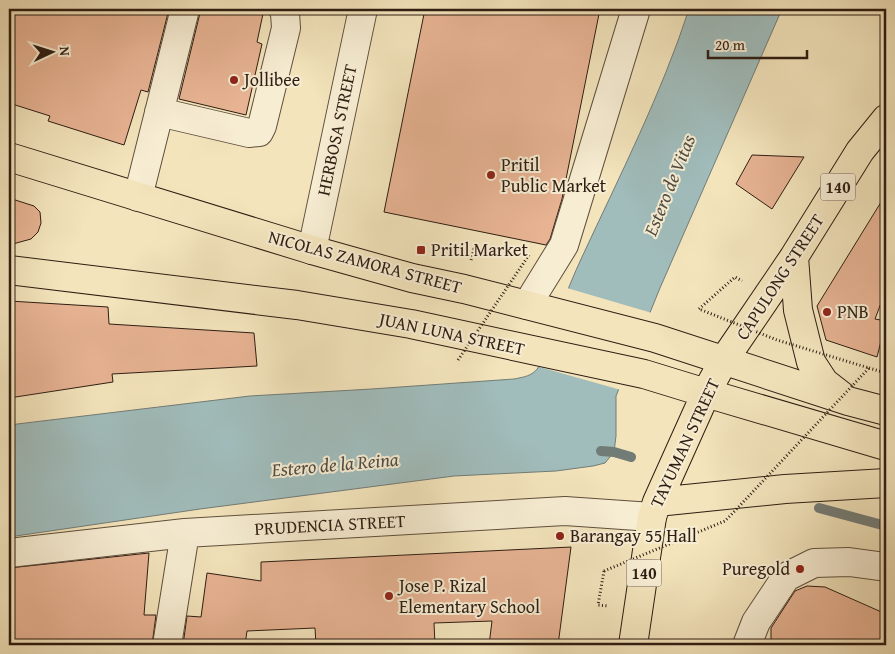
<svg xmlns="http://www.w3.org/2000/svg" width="895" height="654" font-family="'Gentium Book Plus',serif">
<rect width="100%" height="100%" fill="#f3e4bc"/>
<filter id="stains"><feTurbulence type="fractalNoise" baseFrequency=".004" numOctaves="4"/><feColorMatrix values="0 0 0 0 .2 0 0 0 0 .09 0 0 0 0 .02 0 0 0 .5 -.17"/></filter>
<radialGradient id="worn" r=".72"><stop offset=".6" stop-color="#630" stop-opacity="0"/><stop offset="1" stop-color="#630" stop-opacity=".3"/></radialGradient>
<path fill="#a0bcbb" stroke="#727c77" d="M689 9H782L660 288 616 396V436L614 452 605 463 593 466 556 471 454 476 200 509 9 537V425L250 396 372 389 514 379C524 377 532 376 538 368 553 331 565 293 582 257 620 175 661 95 689 9Z"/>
<path fill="#f3e4bc" d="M567 288 652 313 621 390 536 366Z"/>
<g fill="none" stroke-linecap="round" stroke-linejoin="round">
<path stroke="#727c77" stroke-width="10" d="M601 451 614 452 631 457
M819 508 886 526"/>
</g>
<path fill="#e7b393" stroke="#2e1d12" d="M9 9H169L148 92 141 90 124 145 48 121 50 116 9 103Z
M200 9H264L257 42 262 44 246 115 179 99 200 13Z
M425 9H600L562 199 550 239 546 245 384 212Z
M752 155 804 157 772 209 736 184Z
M886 194V290L875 319 886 321 877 357 826 340 817 306Z
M9 198 34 206 40 212 41 223 38 232 31 239 9 245Z
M9 301 108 307 109 324 254 333 257 366 112 374 113 382 9 398Z
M571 547 558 645H489L492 621 434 623 435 645H316L315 628 247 631 245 645H183L187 616 201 617 207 573 261 581V562Z
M149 553 144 615H156L152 645H9V568Z
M807 586 825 587 886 614V645H771V628L795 591Z"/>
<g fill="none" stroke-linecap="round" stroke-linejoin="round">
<g stroke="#5f4f3c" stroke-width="30">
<path id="minor" d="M159 112 249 133 259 132 262 126 286 28 285 13 283 9
M138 197 185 9
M312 250 363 9
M527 305 564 245 636 9
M9 553 185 533 565 511 652 517
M167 645 185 533
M747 645 756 622 786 577 814 563 849 562 886 567"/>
</g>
<g stroke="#2e1d12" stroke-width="30">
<path id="major" d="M9 157 312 250 412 278 464 289 655 338 848 401 886 411
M794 257 798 310 811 362 824 382 842 396
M9 270 297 305 411 324 644 374 706 393 886 446
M657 502 785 489 886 483
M633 645 652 517 657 502 706 393 724 360 794 257 860 151 886 119"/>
</g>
<path stroke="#2e1d12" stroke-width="3" stroke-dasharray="1 2.5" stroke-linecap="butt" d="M471 260 474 249 521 254
M699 309 735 277 742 281
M869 368 886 373
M604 571 598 605 608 606"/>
<use href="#minor" stroke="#f7edd3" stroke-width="28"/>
<use href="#major" stroke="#f3e4bc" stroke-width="28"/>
<path stroke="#2e1d12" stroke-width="3" stroke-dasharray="1 2.5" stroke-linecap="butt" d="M458 360 529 255
M604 571 725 521 731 515 869 368 777 340 699 309"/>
</g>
<g fill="#8f2418" stroke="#f7edd3" stroke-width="2">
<circle cx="234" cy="80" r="5"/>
<circle cx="491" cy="175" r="5"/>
<rect x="416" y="245" width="10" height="10" rx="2.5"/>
<circle cx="827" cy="312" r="5"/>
<circle cx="560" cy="536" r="5"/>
<circle cx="800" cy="569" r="5"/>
<circle cx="389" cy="596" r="5"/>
</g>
<g text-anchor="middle" stroke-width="4" stroke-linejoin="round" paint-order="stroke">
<g fill="#f7edd3" stroke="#6a5b4c" stroke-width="1">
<rect x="820.5" y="173.5" width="35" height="27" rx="4"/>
<rect x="626.5" y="559.5" width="35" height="27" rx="4"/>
</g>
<g font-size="16" font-weight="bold" fill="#2e1d12">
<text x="838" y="193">140</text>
<text x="644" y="579">140</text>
</g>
<g font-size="18" fill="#2e1d12" stroke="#f7edd3" text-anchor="start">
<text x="244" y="86">Jollibee</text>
<text x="501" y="171">Pritil<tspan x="501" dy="21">Public Market</tspan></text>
<text x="431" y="256">Pritil Market</text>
<text x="837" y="318">PNB</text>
<text x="570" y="542">Barangay 55 Hall</text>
<text x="790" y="575" text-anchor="end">Puregold</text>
<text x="399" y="592">Jose P. Rizal<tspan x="399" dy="21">Elementary School</tspan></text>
</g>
<g font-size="18" fill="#2e1d12" stroke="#f7edd3">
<text transform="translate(337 130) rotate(-78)" y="6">HERBOSA STREET</text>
<text transform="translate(365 262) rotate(15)" y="6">NICOLAS ZAMORA STREET</text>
<text transform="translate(780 277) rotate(-57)" y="6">CAPULONG STREET</text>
<text transform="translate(452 334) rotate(12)" y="6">JUAN LUNA STREET</text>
<text transform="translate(685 443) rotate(-65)" y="6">TAYUMAN STREET</text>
<text transform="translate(330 525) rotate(-3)" y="6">PRUDENCIA STREET</text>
</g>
<g font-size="19" font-style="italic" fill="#504d45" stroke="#f7edd3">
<text transform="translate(669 185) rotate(-68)" y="7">Estero de Vitas</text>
<text transform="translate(335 464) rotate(-5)" y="7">Estero de la Reina</text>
</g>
</g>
<rect width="895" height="654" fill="none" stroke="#f3e4bc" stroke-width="30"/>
<rect x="10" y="10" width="875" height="634" fill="none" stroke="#2e1d12" stroke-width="2.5"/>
<rect x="15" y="15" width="865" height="624" fill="none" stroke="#2e1d12"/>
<g transform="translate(52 52) rotate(86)" stroke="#f7edd3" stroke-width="4" paint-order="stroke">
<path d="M0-4L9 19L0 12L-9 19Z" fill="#2e1d12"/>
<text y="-8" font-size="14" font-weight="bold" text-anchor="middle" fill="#2e1d12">N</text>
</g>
<path d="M708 50v8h99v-8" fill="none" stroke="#2e1d12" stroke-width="2.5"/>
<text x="715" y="50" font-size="15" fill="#2e1d12" stroke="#f7edd3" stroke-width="4" paint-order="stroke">20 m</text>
<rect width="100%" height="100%" filter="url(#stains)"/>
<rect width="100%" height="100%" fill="url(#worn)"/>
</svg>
